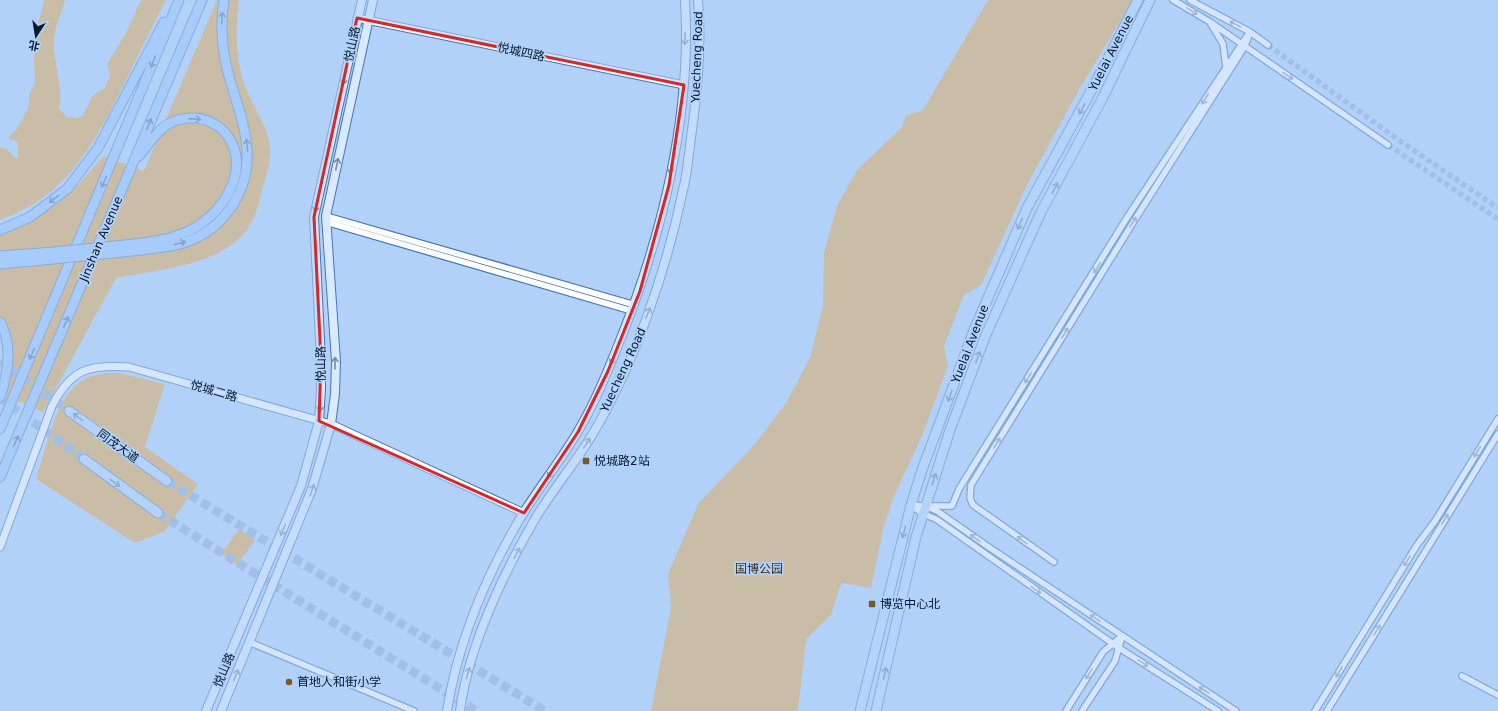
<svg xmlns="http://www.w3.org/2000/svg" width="1498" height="711" font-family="'DejaVu Sans','Noto Sans SC',sans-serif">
<rect width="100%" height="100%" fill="#b2d1f9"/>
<path fill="#e4a544" d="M44 0H65C61 15 53 29 54 45 54 67 64 87 59 109L67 117 78 118 83 115 93 95 105 88 110 75 107 64 126 33 141 0H166C151 29 137 58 122 88 93 146 66 197 0 220V148L7 149 14 157 18 158V142L10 139 9 136 15 131 22 120 29 105V94L35 82 34 59 38 25Z
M217 0H239C235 31 235 64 248 93 254 108 264 121 268 137 273 156 268 169 263 187 260 201 255 219 247 230 217 267 160 269 116 278L43 412 6 396C10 369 17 339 0 316V234C42 221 77 190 103 156L144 171Z
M988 0H1133L1080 88 1028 183 981 285 964 295 944 346 948 366 922 436 894 496 884 526 871 588 841 583 831 615 806 639 798 711H651L671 608 668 574 698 504 755 444 786 403 811 355 823 305 824 253 837 206 857 170 902 127 906 115 922 111Z
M106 373H119L165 384 145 447 198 484 165 531 135 543 36 479C45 452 55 398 80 382 88 376 96 375 106 373Z
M239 529 255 540 237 565 221 554Z"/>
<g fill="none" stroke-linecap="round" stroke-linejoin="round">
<path stroke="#8facd1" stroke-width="5.5" stroke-dasharray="5.5 3" stroke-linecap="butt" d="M1268 45 1403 143 1498 208
M1388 145 1498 219"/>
<path stroke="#8facd1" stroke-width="9" stroke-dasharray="9 4.5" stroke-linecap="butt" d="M0 361 69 411
M0 398 84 459
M167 481 545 711
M158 513 476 711"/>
<g stroke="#4576b3" stroke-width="8">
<path id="minor" d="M1173 0 1210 22 1388 145
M1190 0 1250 32 1268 45
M1211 24 1223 44 1226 67
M326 216 635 305
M326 222 632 311
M928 506H952L959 489 1128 216 1247 36
M1054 562 973 505 970 498 971 485 1134 221 1245 46 1250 32
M249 642 414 711
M1462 676 1498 695
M1066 711 1103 652 1122 636 1115 661 1082 711
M1218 711 1119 648 936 519 923 514 911 505 926 506 937 511 990 548 1236 711
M1315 711 1417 545 1435 521 1498 419
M1327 711 1498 434"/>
</g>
<g stroke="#4576b3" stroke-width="9">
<path id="tertiary" d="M357 18 684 85
M0 547 52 406C71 369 89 364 129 367L331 424 524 513"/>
</g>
<g stroke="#4576b3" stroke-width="10">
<path id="secondary" d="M206 711 301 486 319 421 321 390V360L314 217 362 0
M221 711 312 489 331 424 335 394 336 361 326 216 373 0
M447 711C458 641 487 573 524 512 541 485 561 460 577 433 594 405 607 373 619 343 662 237 692 115 685 0
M460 711C468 648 503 574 535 519 551 492 572 467 589 440 633 369 666 272 683 190 688 171 689 150 692 130 698 87 702 44 698 0"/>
</g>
<g stroke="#5580b5" stroke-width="11">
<path id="primary" d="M69 411 167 481
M84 459 158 513
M860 711 911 505 922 470 974 330 1027 208 1091 91 1138 0
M876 711 916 537 950 430 985 337 1041 212 1102 99 1150 0"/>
</g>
<g stroke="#5580b5" stroke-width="11">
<path id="trunk" d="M139 156C148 145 157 130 170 123 179 118 192 117 202 119 213 122 223 128 229 138 249 169 225 210 196 227 180 237 162 240 144 243
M0 230 30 217 67 189 98 148 164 22
M142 250C156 248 170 247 184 243 227 228 253 186 246 140 243 117 234 95 228 73 222 49 220 24 224 0
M0 256 54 252
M0 264 53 259
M0 322C13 344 8 374 0 397
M0 429 179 0
M0 477 202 0"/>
</g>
<use href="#minor" stroke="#fff" stroke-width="5.5"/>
<use href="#tertiary" stroke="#fff" stroke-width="7"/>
<use href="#secondary" stroke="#d9e9fe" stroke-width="8"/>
<use href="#primary" stroke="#b3d4fd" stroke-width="9"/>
<use href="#trunk" stroke="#9ac6fc" stroke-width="9"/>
<g stroke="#5580b5" stroke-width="11" stroke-linecap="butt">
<path id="trunk-bridge" d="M54 252 144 243
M53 259 142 250"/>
</g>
<use href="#trunk-bridge" stroke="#9ac6fc" stroke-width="9"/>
</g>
<defs><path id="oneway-shaft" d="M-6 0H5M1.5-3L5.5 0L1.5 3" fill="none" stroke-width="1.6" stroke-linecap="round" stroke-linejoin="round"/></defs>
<g stroke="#8e98a2">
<use href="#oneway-shaft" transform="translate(1192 11) rotate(31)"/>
<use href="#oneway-shaft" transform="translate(1235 24) rotate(-152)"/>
<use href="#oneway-shaft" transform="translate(1288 76) rotate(34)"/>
<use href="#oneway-shaft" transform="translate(1205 99) rotate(123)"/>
<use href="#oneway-shaft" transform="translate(1133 222) rotate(-58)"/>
<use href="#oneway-shaft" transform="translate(1097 268) rotate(122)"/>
<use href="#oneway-shaft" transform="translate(1065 333) rotate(-58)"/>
<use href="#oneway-shaft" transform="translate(1028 378) rotate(122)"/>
<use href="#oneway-shaft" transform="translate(997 443) rotate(-58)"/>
<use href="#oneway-shaft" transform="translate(1477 452) rotate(123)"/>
<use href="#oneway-shaft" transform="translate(1445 519) rotate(-58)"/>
<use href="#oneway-shaft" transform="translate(975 538) rotate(-145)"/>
<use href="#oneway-shaft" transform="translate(1022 540) rotate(-144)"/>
<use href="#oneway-shaft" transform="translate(1407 561) rotate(121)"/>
<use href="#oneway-shaft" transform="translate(1036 590) rotate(35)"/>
<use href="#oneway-shaft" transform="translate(1095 618) rotate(-146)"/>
<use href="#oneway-shaft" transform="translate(1377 630) rotate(-58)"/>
<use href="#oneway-shaft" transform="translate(1143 663) rotate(32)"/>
<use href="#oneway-shaft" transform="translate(1339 672) rotate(121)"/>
<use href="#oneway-shaft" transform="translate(1089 674) rotate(122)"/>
<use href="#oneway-shaft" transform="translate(1204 690) rotate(-147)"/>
</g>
<g stroke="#507096">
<use href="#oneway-shaft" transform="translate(222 18) rotate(-87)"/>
<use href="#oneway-shaft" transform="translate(153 62) rotate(112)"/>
<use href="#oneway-shaft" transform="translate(195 119) rotate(4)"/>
<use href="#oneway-shaft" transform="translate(149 124) rotate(-67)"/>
<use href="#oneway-shaft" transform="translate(247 145) rotate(-95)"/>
<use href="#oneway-shaft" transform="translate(104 182) rotate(113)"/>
<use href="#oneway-shaft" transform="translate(54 199) rotate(143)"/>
<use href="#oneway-shaft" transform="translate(180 243) rotate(-16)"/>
<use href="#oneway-shaft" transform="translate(66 322) rotate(-67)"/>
<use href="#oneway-shaft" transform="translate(32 354) rotate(113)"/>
<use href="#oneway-shaft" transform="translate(16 441) rotate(-66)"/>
</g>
<g stroke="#7a8ba2">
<use href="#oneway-shaft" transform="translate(685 39) rotate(91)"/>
<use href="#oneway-shaft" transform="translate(344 79) rotate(102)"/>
<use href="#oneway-shaft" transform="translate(337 164) rotate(-78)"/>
<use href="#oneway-shaft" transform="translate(671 168) rotate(99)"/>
<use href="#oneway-shaft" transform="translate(316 206) rotate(102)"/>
<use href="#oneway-shaft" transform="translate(648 313) rotate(-68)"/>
<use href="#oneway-shaft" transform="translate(613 359) rotate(112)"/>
<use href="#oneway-shaft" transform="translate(335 363) rotate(-90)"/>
<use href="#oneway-shaft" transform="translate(320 406) rotate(95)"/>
<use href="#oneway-shaft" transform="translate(587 443) rotate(-57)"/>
<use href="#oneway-shaft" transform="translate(551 473) rotate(124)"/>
<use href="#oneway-shaft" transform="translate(312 490) rotate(-70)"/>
<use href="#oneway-shaft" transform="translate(283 530) rotate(113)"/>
<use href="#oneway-shaft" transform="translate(517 553) rotate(-62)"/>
<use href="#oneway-shaft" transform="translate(468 673) rotate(-75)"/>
<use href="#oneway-shaft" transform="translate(236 675) rotate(-68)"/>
</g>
<g stroke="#6580a1">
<use href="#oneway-shaft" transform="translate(1082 109) rotate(119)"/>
<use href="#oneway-shaft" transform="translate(1055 188) rotate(-62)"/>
<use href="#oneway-shaft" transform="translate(1020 224) rotate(114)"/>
<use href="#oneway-shaft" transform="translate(978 357) rotate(-69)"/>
<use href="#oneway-shaft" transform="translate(950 396) rotate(110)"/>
<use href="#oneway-shaft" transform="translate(78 417) rotate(-144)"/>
<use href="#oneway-shaft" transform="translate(934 479) rotate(-72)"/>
<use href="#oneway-shaft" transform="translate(115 483) rotate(36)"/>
<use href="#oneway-shaft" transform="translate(904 532) rotate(105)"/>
<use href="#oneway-shaft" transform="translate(885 673) rotate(-77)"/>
</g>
<path d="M0 0H1498V711H0ZM357 18 684 85 669 185 640 291 608 371 578 432 524 513 319 421 321 360 314 217Z" fill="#b2d1f9" fill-opacity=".55" fill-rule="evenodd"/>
<path fill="none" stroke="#d62828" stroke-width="3" stroke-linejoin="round" d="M357 18 684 85 669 185 640 291 608 371 578 432 524 513 319 421 321 360 314 217Z"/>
<g fill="#76582d" stroke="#b2d1f9" stroke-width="1.5">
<rect x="582" y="457" width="8" height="8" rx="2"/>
<rect x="868" y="600" width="8" height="8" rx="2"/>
<circle cx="289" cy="682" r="4"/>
</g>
<g text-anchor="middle" stroke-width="3.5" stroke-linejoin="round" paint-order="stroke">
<g font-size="12" fill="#051931" stroke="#b2d1f9">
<text transform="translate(352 44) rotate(-78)" y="4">悦山路</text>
<text transform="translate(521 52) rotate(12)" y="4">悦城四路</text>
<text transform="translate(1111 53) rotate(-63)" y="4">Yuelai Avenue</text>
<text transform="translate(697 57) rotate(-88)" y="4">Yuecheng Road</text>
<text transform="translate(101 239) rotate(-67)" y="4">Jinshan Avenue</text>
<text transform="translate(970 344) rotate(-69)" y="4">Yuelai Avenue</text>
<text transform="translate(321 364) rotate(-91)" y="4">悦山路</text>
<text transform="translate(623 370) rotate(-65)" y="4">Yuecheng Road</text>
<text transform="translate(214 391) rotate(16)" y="4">悦城二路</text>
<text transform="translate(118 446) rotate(36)" y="4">同茂大道</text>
<text transform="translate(224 670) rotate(-67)" y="4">悦山路</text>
</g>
<g font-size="12" fill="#051931" stroke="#b2d1f9" text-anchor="start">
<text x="594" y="465">悦城路2站</text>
<text x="880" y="608">博览中心北</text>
<text x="297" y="686">首地人和街小学</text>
</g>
<g font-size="12" fill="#40321d" stroke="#b2d1f9">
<text x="759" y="573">国博公园</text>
</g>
</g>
<g transform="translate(36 36) rotate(192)" stroke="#b2d1f9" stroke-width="3" paint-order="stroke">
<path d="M0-3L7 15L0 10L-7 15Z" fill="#051931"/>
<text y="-6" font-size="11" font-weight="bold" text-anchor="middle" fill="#051931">北</text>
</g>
</svg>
